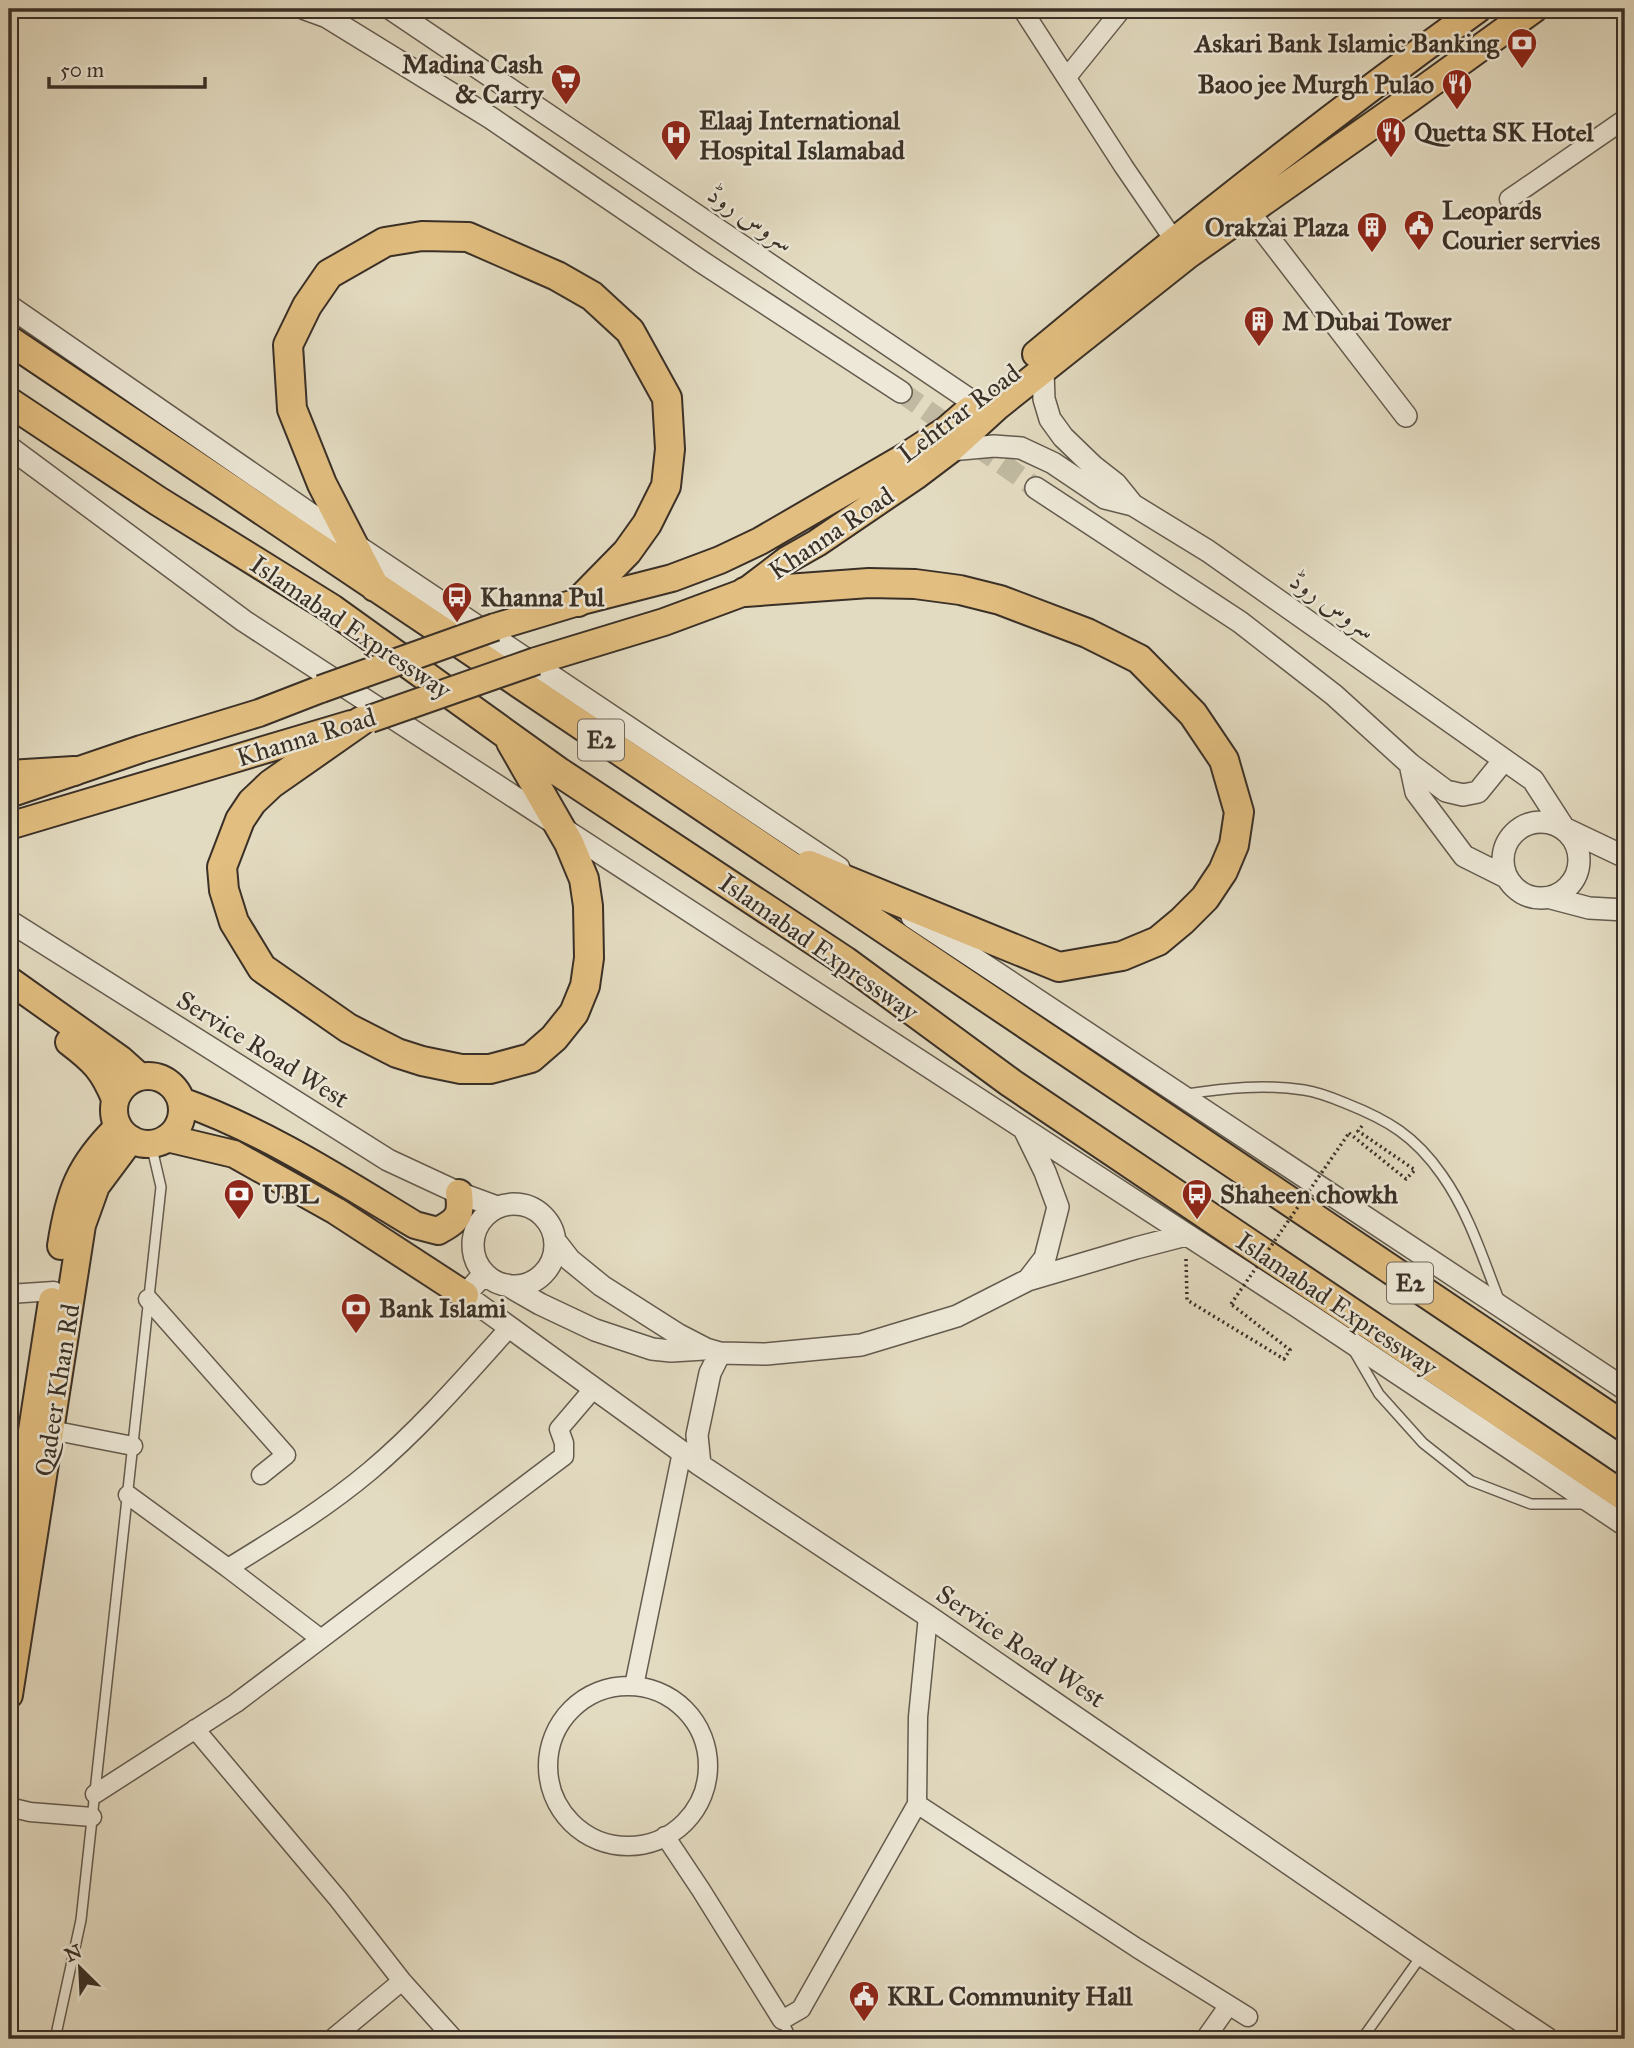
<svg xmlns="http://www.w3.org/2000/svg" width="1634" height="2048" font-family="'IM FELL Great Primer',Amiri,serif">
<rect width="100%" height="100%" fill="#e3dbc1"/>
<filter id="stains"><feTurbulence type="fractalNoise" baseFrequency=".00286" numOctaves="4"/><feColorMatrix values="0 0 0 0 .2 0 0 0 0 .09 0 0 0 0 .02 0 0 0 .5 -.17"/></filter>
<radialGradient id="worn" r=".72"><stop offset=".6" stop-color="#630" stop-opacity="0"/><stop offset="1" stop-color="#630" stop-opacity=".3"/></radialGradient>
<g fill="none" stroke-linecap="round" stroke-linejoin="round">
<path stroke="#c1b9a2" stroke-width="21" stroke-dasharray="21 10" stroke-linecap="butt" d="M901 392 1036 488"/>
<g stroke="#645b4e" stroke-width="12">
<path id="service" d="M1187 1094C1226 1088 1265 1084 1304 1090 1318 1092 1333 1098 1345 1103 1388 1120 1415 1136 1442 1175 1469 1213 1483 1259 1500 1302
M1354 1351 1379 1394 1423 1443 1471 1481 1531 1504H1584
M782 2020 792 2039
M55 2039 81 1920 161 1187 151 1144
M1362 2039 1422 1955"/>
</g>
<g stroke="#645b4e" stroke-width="21">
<path id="minor" d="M1022 9 1124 167 1174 240
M1067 77 1122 9
M1509 199 1625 119
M9 1294 54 1291
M148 1299 286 1455 261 1475
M51 1430 133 1446
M128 1495 228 1568C277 1538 326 1508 370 1471 421 1428 465 1377 509 1328
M228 1568 321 1639
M928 1616 918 1717 917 1804 1137 1948 1248 2017
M634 1686 682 1452
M548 1766a80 80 0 1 1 160 0a80 80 0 1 1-160 0Z
M195 1729 338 1899 402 1981 454 2039
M95 1794 236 1703 564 1456V1443L559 1429 594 1388
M9 1807 30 1812 92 1817
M665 1836 701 1890 782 2020 801 2009 917 1804
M332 2039 402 1981
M1205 2039 1229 2005"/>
</g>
<g stroke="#645b4e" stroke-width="24">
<path id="tertiary" d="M305 9 327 17 491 118 702 262 901 392
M391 9 976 404
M1249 212 1406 416
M9 306 354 544 839 868
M1043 371 1044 399 1050 419 1063 437 1093 466 1116 484 1133 505 1208 551 1533 780 1564 828 1625 857
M9 447 244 621 1298 1307 1625 1525
M950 450 994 446 1021 448 1053 463 1105 498 1133 505
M1036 488 1240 622 1334 695 1410 764 1446 791 1463 795 1478 792 1504 760
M1410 764 1416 792 1464 856 1506 877
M1503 860a38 38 0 1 1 76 0a38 38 0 1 1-76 0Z
M1551 898 1589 908 1625 910
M912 917 1625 1389
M9 921 388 1160 459 1193 497 1207
M1024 1129 1045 1172 1058 1207 1045 1258 1028 1280
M473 1245a41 41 0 1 1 82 0a41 41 0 1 1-82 0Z
M556 1242 570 1260 602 1286 679 1335 706 1349 720 1353 766 1354 861 1345 957 1316 1028 1280 1136 1248 1186 1235
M484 1274 465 1295 700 1465 928 1616 1422 1955 1548 2039
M507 1285 540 1304 595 1330 652 1349 671 1351 704 1349
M700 1465 697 1435 710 1373 720 1353"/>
</g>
<g stroke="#3a3027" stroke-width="30">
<path id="primary" d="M1036 354C1180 234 1327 118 1478 9
M495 627 578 602 672 578 720 560 760 541 903 458 946 430 969 410
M536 661 664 622 745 592 787 560 817 543 917 475 950 450 998 406 1188 255 1411 98 1534 9
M9 794 141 749 259 713 321 689
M9 826 351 724
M9 980 120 1059 140 1077
M69 1042C94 1061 103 1070 115 1099
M114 1110a34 34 0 1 1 68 0a34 34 0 1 1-68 0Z
M181 1101C265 1131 339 1179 415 1225L438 1231C458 1220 462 1216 459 1193
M167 1138 234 1154 336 1211 465 1295
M61 1246C69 1193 79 1165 118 1127
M9 1580 52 1301
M9 1695 82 1225 96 1186 131 1139"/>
</g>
<g stroke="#3a3027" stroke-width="32">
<path id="trunk" d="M9 340 1625 1427
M9 402 158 501 332 609 559 772 845 961 1011 1083 1625 1497
M375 587 322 484 292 409 288 345 307 306 329 274 385 242 422 236 468 237 557 276 592 296 630 331 667 398 670 449 666 486 647 524 627 552 578 602
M745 592 869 583 915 584 960 590 1000 600 1087 633 1139 659 1193 714 1224 760 1239 812 1234 845 1223 871 1205 898 1182 921 1158 941 1122 956 1059 967 809 865
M361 721 271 784 252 802 240 820 222 867 224 890 234 922 262 968 348 1028 397 1053 422 1061 461 1069H490L531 1058 554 1038 574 1013 585 986 589 958 588 906 584 879 569 843 511 742
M9 775 74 771"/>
</g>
<path stroke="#3a3027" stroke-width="3.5" stroke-dasharray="2 3.5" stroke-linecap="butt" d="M1349 1133 1406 1179 1415 1170 1358 1131 1362 1126
M1186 1259 1187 1300 1284 1359 1290 1350 1231 1304"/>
<use href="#service" stroke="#ede8d7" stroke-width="9"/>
<use href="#minor" stroke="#ede8d7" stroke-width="18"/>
<use href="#tertiary" stroke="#ede8d7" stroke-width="21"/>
<use href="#primary" stroke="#e2be80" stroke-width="26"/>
<use href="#trunk" stroke="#e2be80" stroke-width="28"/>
<g stroke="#3a3027" stroke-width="30" stroke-linecap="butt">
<path id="primary-bridge" d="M321 689 495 627
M370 719 536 661"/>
</g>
<path stroke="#3a3027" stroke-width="3.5" stroke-dasharray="2 3.5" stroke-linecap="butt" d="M1231 1304 1349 1133"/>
<use href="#primary-bridge" stroke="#e2be80" stroke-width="26"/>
</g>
<defs>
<g id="bank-pin" transform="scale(1.575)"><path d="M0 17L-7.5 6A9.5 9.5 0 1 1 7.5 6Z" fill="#8f2418" stroke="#ede8d7"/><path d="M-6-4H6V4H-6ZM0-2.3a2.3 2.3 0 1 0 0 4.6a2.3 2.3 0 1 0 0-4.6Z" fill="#fff"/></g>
<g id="supermarket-pin" transform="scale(1.575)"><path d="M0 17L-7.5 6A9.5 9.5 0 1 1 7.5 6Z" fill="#8f2418" stroke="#ede8d7"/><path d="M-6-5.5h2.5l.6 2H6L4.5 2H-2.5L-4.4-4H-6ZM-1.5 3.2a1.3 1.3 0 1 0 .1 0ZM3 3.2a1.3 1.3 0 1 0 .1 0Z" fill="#fff"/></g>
<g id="restaurant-pin" transform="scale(1.575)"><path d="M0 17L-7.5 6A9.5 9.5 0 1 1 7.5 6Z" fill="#8f2418" stroke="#ede8d7"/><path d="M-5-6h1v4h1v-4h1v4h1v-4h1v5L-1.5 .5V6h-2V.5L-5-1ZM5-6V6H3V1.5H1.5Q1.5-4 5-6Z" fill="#fff"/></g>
<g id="hospital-pin" transform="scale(1.575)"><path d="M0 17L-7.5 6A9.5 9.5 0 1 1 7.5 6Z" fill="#8f2418" stroke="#ede8d7"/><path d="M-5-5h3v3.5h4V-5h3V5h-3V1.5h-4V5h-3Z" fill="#fff"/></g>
<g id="civic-pin" transform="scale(1.575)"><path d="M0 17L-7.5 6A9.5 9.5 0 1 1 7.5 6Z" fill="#8f2418" stroke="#ede8d7"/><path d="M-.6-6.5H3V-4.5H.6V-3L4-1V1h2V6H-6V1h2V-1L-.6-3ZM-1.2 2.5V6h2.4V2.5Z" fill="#fff"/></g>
<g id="building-pin" transform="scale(1.575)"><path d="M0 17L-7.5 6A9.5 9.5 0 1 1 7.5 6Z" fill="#8f2418" stroke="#ede8d7"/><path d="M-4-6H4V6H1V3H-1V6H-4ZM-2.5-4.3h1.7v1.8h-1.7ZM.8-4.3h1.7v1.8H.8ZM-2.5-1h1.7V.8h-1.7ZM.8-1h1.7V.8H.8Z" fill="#fff"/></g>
<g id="bus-pin" transform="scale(1.575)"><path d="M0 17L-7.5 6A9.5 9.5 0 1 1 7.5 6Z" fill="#8f2418" stroke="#ede8d7"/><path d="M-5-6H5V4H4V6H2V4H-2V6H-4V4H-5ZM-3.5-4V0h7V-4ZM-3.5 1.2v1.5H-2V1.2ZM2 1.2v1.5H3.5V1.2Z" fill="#fff"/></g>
</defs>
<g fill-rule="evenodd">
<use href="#bank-pin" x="1522" y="43"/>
<use href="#supermarket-pin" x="566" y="79"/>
<use href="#restaurant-pin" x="1457" y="84"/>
<use href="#restaurant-pin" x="1391" y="132"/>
<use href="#hospital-pin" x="676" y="135"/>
<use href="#civic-pin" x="1419" y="225"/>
<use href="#building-pin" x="1372" y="227"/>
<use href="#building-pin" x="1259" y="321"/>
<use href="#bus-pin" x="457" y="597"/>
<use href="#bank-pin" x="239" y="1194"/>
<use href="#bus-pin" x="1197" y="1194"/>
<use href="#bank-pin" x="356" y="1308"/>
<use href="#civic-pin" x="864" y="1996"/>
</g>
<g text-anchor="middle" stroke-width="5" stroke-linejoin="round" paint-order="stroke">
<g fill="#ede8d7" stroke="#70675c" stroke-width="2">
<rect x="578" y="719.5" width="46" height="41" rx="5"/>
<rect x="1387" y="1262.5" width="46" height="41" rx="5"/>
</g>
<g font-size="24" font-weight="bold" fill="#3a3027">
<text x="601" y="748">E2</text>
<text x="1410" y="1291">E2</text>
</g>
<g font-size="26" font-weight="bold" fill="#3a3027" stroke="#ede8d7" text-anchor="start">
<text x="1499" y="52" text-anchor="end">Askari Bank Islamic Banking</text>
<text x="543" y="73" text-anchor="end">Madina Cash<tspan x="543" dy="30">&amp; Carry</tspan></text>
<text x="1434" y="93" text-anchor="end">Baoo jee Murgh Pulao</text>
<text x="699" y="129">Elaaj International<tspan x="699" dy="30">Hospital Islamabad</tspan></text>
<text x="1414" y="141">Quetta SK Hotel</text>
<text x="1442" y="219">Leopards<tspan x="1442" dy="30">Courier servies</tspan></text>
<text x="1349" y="236" text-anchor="end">Orakzai Plaza</text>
<text x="1282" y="330">M Dubai Tower</text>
<text x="480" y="606">Khanna Pul</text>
<text x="262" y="1203">UBL</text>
<text x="1220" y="1203">Shaheen chowkh</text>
<text x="379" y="1317">Bank Islami</text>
<text x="887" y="2005">KRL Community Hall</text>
</g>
<g font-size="26" fill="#3a3027" stroke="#ede8d7">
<text transform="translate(751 218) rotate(34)" y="9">سروس روڈ</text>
<text transform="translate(959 413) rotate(-37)" y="9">Lehtrar Road</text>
<text transform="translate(831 533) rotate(-34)" y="9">Khanna Road</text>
<text transform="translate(1333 605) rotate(35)" y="9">سروس روڈ</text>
<text transform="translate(351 627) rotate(34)" y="9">Islamabad Expressway</text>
<text transform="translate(306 737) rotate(-17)" y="9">Khanna Road</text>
<text transform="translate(819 947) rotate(35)" y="9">Islamabad Expressway</text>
<text transform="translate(263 1049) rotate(32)" y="9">Service Road West</text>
<text transform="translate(1337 1304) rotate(34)" y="9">Islamabad Expressway</text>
<text transform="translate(57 1390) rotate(-81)" y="9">Qadeer Khan Rd</text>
<text transform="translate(1021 1646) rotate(34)" y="9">Service Road West</text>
</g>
</g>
<rect width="1634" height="2048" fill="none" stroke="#e3dbc1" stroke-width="35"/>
<rect x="10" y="10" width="1613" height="2027" fill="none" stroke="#3a3027" stroke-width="3.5"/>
<rect x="18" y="18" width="1599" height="2013" fill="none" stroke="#3a3027" stroke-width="2"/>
<g transform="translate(80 1968) rotate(336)" stroke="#ede8d7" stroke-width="5" paint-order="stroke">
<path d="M0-5L12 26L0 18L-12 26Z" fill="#3a3027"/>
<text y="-10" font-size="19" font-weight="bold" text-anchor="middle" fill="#3a3027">N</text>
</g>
<path d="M49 77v10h156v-10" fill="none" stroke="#3a3027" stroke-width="3.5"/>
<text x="60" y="77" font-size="21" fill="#3a3027" stroke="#ede8d7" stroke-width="5" paint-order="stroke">50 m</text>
<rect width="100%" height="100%" filter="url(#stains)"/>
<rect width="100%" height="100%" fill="url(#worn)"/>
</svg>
